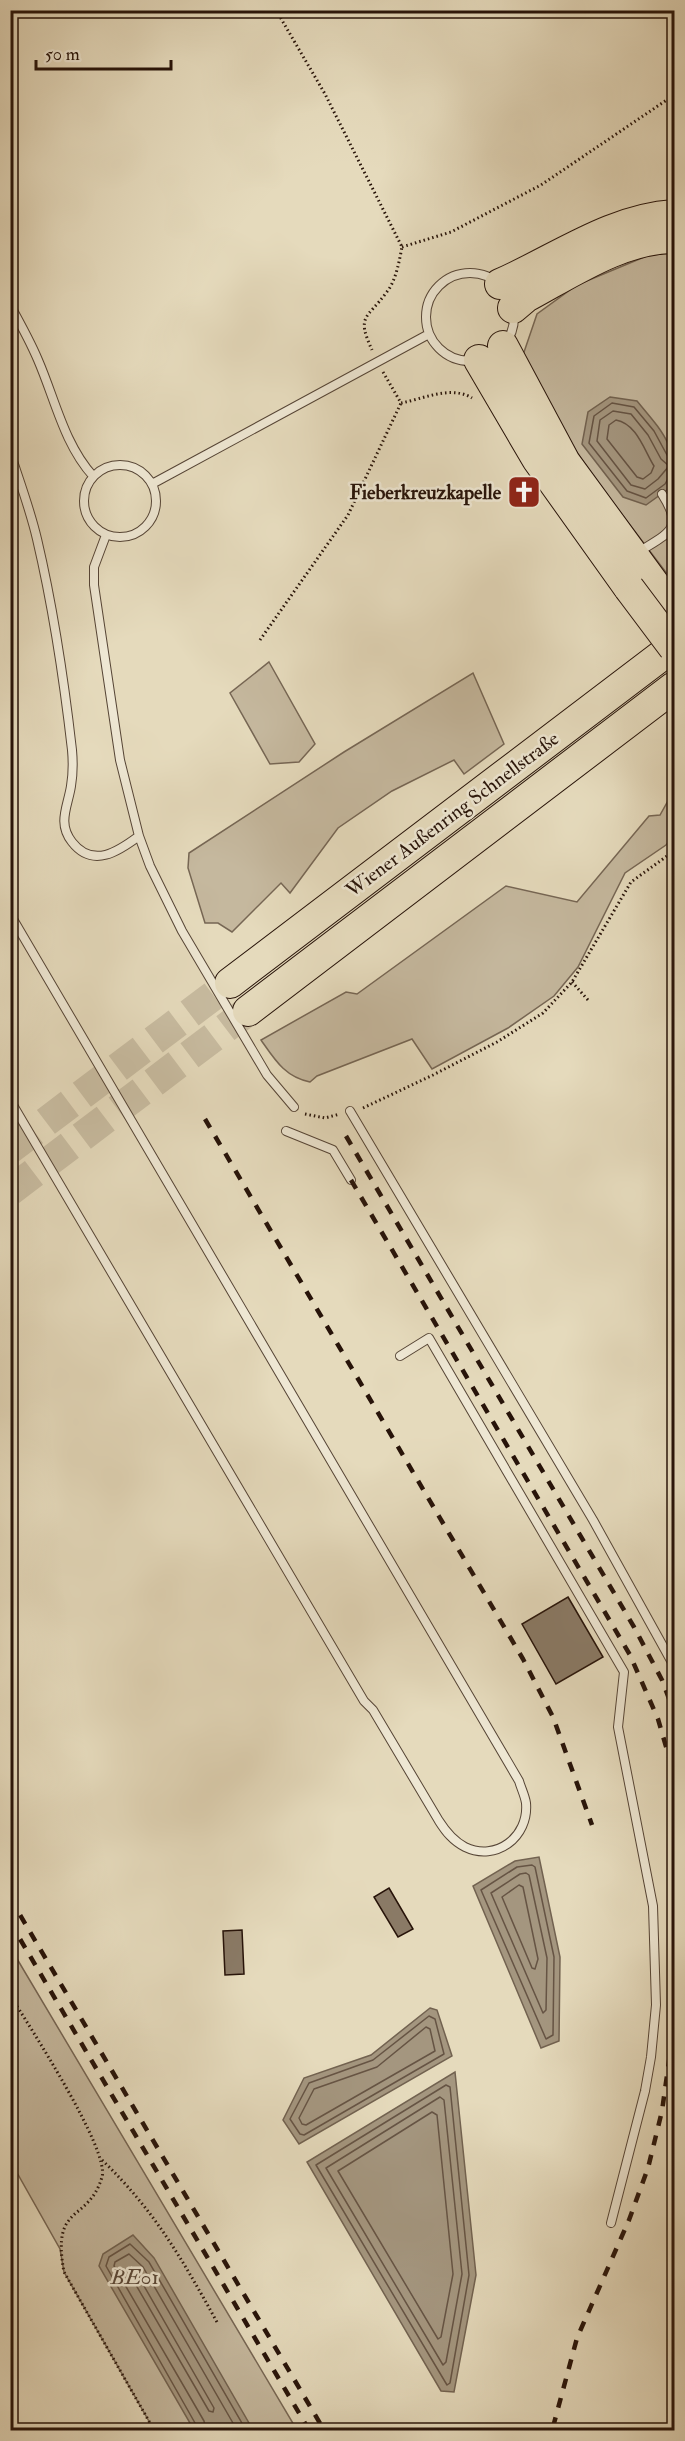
<svg xmlns="http://www.w3.org/2000/svg" width="685" height="2441" font-family="'IM FELL Double Pica',serif">
<rect width="100%" height="100%" fill="#e5dabc"/>
<filter id="stains"><feTurbulence type="fractalNoise" baseFrequency=".00333" numOctaves="4"/><feColorMatrix values="0 0 0 0 .2 0 0 0 0 .09 0 0 0 0 .02 0 0 0 .5 -.17"/></filter>
<radialGradient id="worn" r=".72"><stop offset=".6" stop-color="#630" stop-opacity="0"/><stop offset="1" stop-color="#630" stop-opacity=".3"/></radialGradient>
<path fill="#c5b89e" stroke="#766654" stroke-width="1.5" d="M674 253V583L592 475 528 379 523 355 537 314 577 285 649 255Z
M269 662 315 744 299 762 270 764 230 693Z
M473 673 504 744 464 774 454 760 392 791 338 828 290 893 281 883 232 932 218 923H205L188 868 189 853 344 752Z
M674 790 673 837 666 845 625 873 578 967 554 996 508 1028 432 1069 412 1039 317 1076 310 1082C285 1077 275 1060 261 1040L346 992 357 994 506 886 577 902 649 816 660 815Z
M10 1947 297 2430H154L64 2272 60 2249 11 2162Z"/>
<path fill="#a4967f" stroke="#726250" stroke-width="1.5" d="M610 397 637 401C661 430 680 448 671 487L646 505 623 497 582 444 588 412Z
M539 1857 560 1957 559 2041 541 2048 473 1886 515 1861Z
M430 2008 437 2010 452 2056 299 2144 283 2120 304 2078 371 2055Z
M455 2072 476 2275 454 2392 441 2391 307 2162Z
M133 2235 154 2258 253 2430H194L99 2266 103 2254Z"/>
<g fill="none" stroke-linecap="round" stroke-linejoin="round">
<path stroke="#665444" stroke-width="1.5" d="M613 411 631 414 648 435 661 459 669 466 658 479 645 489 631 485 597 441 600 420Z
M616 420C637 424 644 450 654 466L651 473 643 479 637 477 607 439 609 425Z
M674 458 667 455 654 431 634 407 612 403 594 416 589 443 627 491 646 498 665 484 669 477 674 476
M532 1865 535 1867 554 1957 553 2035 546 2039 481 1890 517 1867Z
M526 1873 529 1875 547 1958 546 2010 543 2013 491 1893 520 1874Z
M519 1885 523 1887 538 1959 535 1969 532 1968 502 1897Z
M429 2016 435 2019 444 2054 304 2135 300 2134 290 2119 309 2083 373 2060Z
M426 2027 430 2029 435 2051 306 2125 302 2124 299 2118 314 2089 377 2067Z
M446 2085 450 2087 469 2275 450 2383 447 2385 316 2165Z
M440 2097 444 2100 462 2274 446 2362 443 2365 326 2168Z
M432 2112 437 2115 453 2274 441 2337 438 2339 338 2171Z
M130 2269 136 2272 214 2408 213 2412 209 2411 129 2273Z
M199 2430 106 2266 109 2257 130 2244 149 2262 246 2430
M206 2430 204 2421 114 2266 115 2262 129 2254 143 2267 237 2430"/>
</g>
<path fill="#8a7a66" stroke="#271309" stroke-width="1.5" d="M568 1597 603 1657 556 1684 522 1624Z
M389 1888 413 1929 398 1937 374 1897Z
M242 1930 244 1974 225 1975 223 1931Z"/>
<g fill="none" stroke-linecap="round" stroke-linejoin="round">
<path stroke="#c8bca1" stroke-width="30" stroke-dasharray="30 15" stroke-linecap="butt" d="M10 1149 230 983
M10 1191 248 1011"/>
<g stroke="#564536" stroke-width="10">
<path id="lane" d="M426 317a44 44 0 1 1 88 0a44 44 0 1 1-88 0Z
M10 305C20 323 30 341 38 360 55 399 64 444 93 476
M10 452C19 480 30 509 37 539 53 607 64 680 72 750 73 761 73 774 71 786 68 806 57 823 72 842 93 869 119 851 139 836
M84 501a36 36 0 1 1 72 0a36 36 0 1 1-72 0Z
M152 484 429 334
M106 535 94 567V585L120 760 139 836 150 866 182 931 267 1075 294 1107
M637 553C668 533 685 530 662 494
M10 914 519 1781C521 1788 525 1796 526 1803 529 1837 496 1862 465 1847 453 1841 446 1832 439 1821L373 1710 364 1701 10 1100
M350 1111 593 1520 674 1666
M286 1131 333 1150 351 1180
M400 1356 429 1338 624 1672 618 1727 653 1906 656 2005 651 2057 645 2091 611 2223"/>
</g>
<g stroke="#271309" stroke-width="32">
<path id="highway" d="M500 284C557 259 611 219 674 215
M513 308 526 297C571 273 622 238 674 238
M503 346 565 462 674 611
M479 360 537 459 629 588
M230 983 674 646
M248 1011 674 687"/>
</g>
<path stroke="#271309" stroke-width="3" stroke-dasharray="1.5 3" stroke-linecap="butt" d="M276 10 325 94 402 247C399 262 396 281 386 293 367 319 356 315 372 350
M402 247 451 232 541 185 674 95
M383 372 401 403C423 399 451 385 472 398
M260 640 348 515 401 403
M572 982 588 1000
M363 1108 433 1075 497 1042 543 1013 572 982 631 882 674 851
M305 1114 325 1118 340 1114
M10 1995C28 2024 110 2150 102 2177 88 2224 51 2202 64 2272L154 2430
M102 2160C155 2211 182 2259 217 2322"/>
<use href="#lane" stroke="#eee7d3" stroke-width="8"/>
<use href="#highway" stroke="#e5dabc" stroke-width="30"/>
<path stroke="#271309" stroke-width="4.5" stroke-dasharray="10 10" stroke-linecap="butt" d="M205 1119 523 1659 553 1717 592 1825
M346 1136 634 1627 662 1680 674 1712
M351 1180 630 1655 658 1719 674 1774
M10 1898 324 2430
M10 1922 309 2430
M553 2427 577 2338 629 2220 648 2168 662 2111 674 2025"/>
<g stroke="#271309" stroke-width="32" stroke-linecap="butt">
<path id="highway-bridge" d="M629 588 674 648"/>
</g>
<use href="#highway-bridge" stroke="#e5dabc" stroke-width="30"/>
</g>
<defs>
<g id="church-square" transform="scale(1.725)"><rect x="-9" y="-9" width="18" height="18" rx="4" fill="#8f2418" stroke="#eee7d3"/><path d="M-1.2-6h2.4v3.5h3.3v2.4h-3.3V6h-2.4V-.1h-3.3v-2.4h3.3Z" fill="#fff"/></g>
</defs>
<g fill-rule="evenodd">
<use href="#church-square" x="524" y="492"/>
</g>
<g text-anchor="middle" stroke-width="5" stroke-linejoin="round" paint-order="stroke">
<g font-size="20" font-weight="bold" fill="#271309" stroke="#eee7d3" text-anchor="end">
<text x="501" y="499">Fieberkreuzkapelle</text>
</g>
<g font-size="20" fill="#271309" stroke="#eee7d3">
<text transform="translate(452 814) rotate(-37)" y="7">Wiener Außenring Schnellstraße</text>
</g>
<g font-size="21" font-style="italic" fill="#594738" stroke="#eee7d3">
<text x="135" y="2284">BE01</text>
</g>
</g>
<rect width="685" height="2441" fill="none" stroke="#e5dabc" stroke-width="36"/>
<rect x="12" y="12" width="661" height="2417" fill="none" stroke="#271309" stroke-width="3"/>
<rect x="18" y="18" width="649" height="2405" fill="none" stroke="#271309" stroke-width="1.5"/>
<path d="M36 60v9h135v-9" fill="none" stroke="#271309" stroke-width="3"/>
<text x="45" y="60" font-size="18" fill="#271309" stroke="#eee7d3" stroke-width="4.5" paint-order="stroke">50 m</text>
<rect width="100%" height="100%" filter="url(#stains)"/>
<rect width="100%" height="100%" fill="url(#worn)"/>
</svg>
